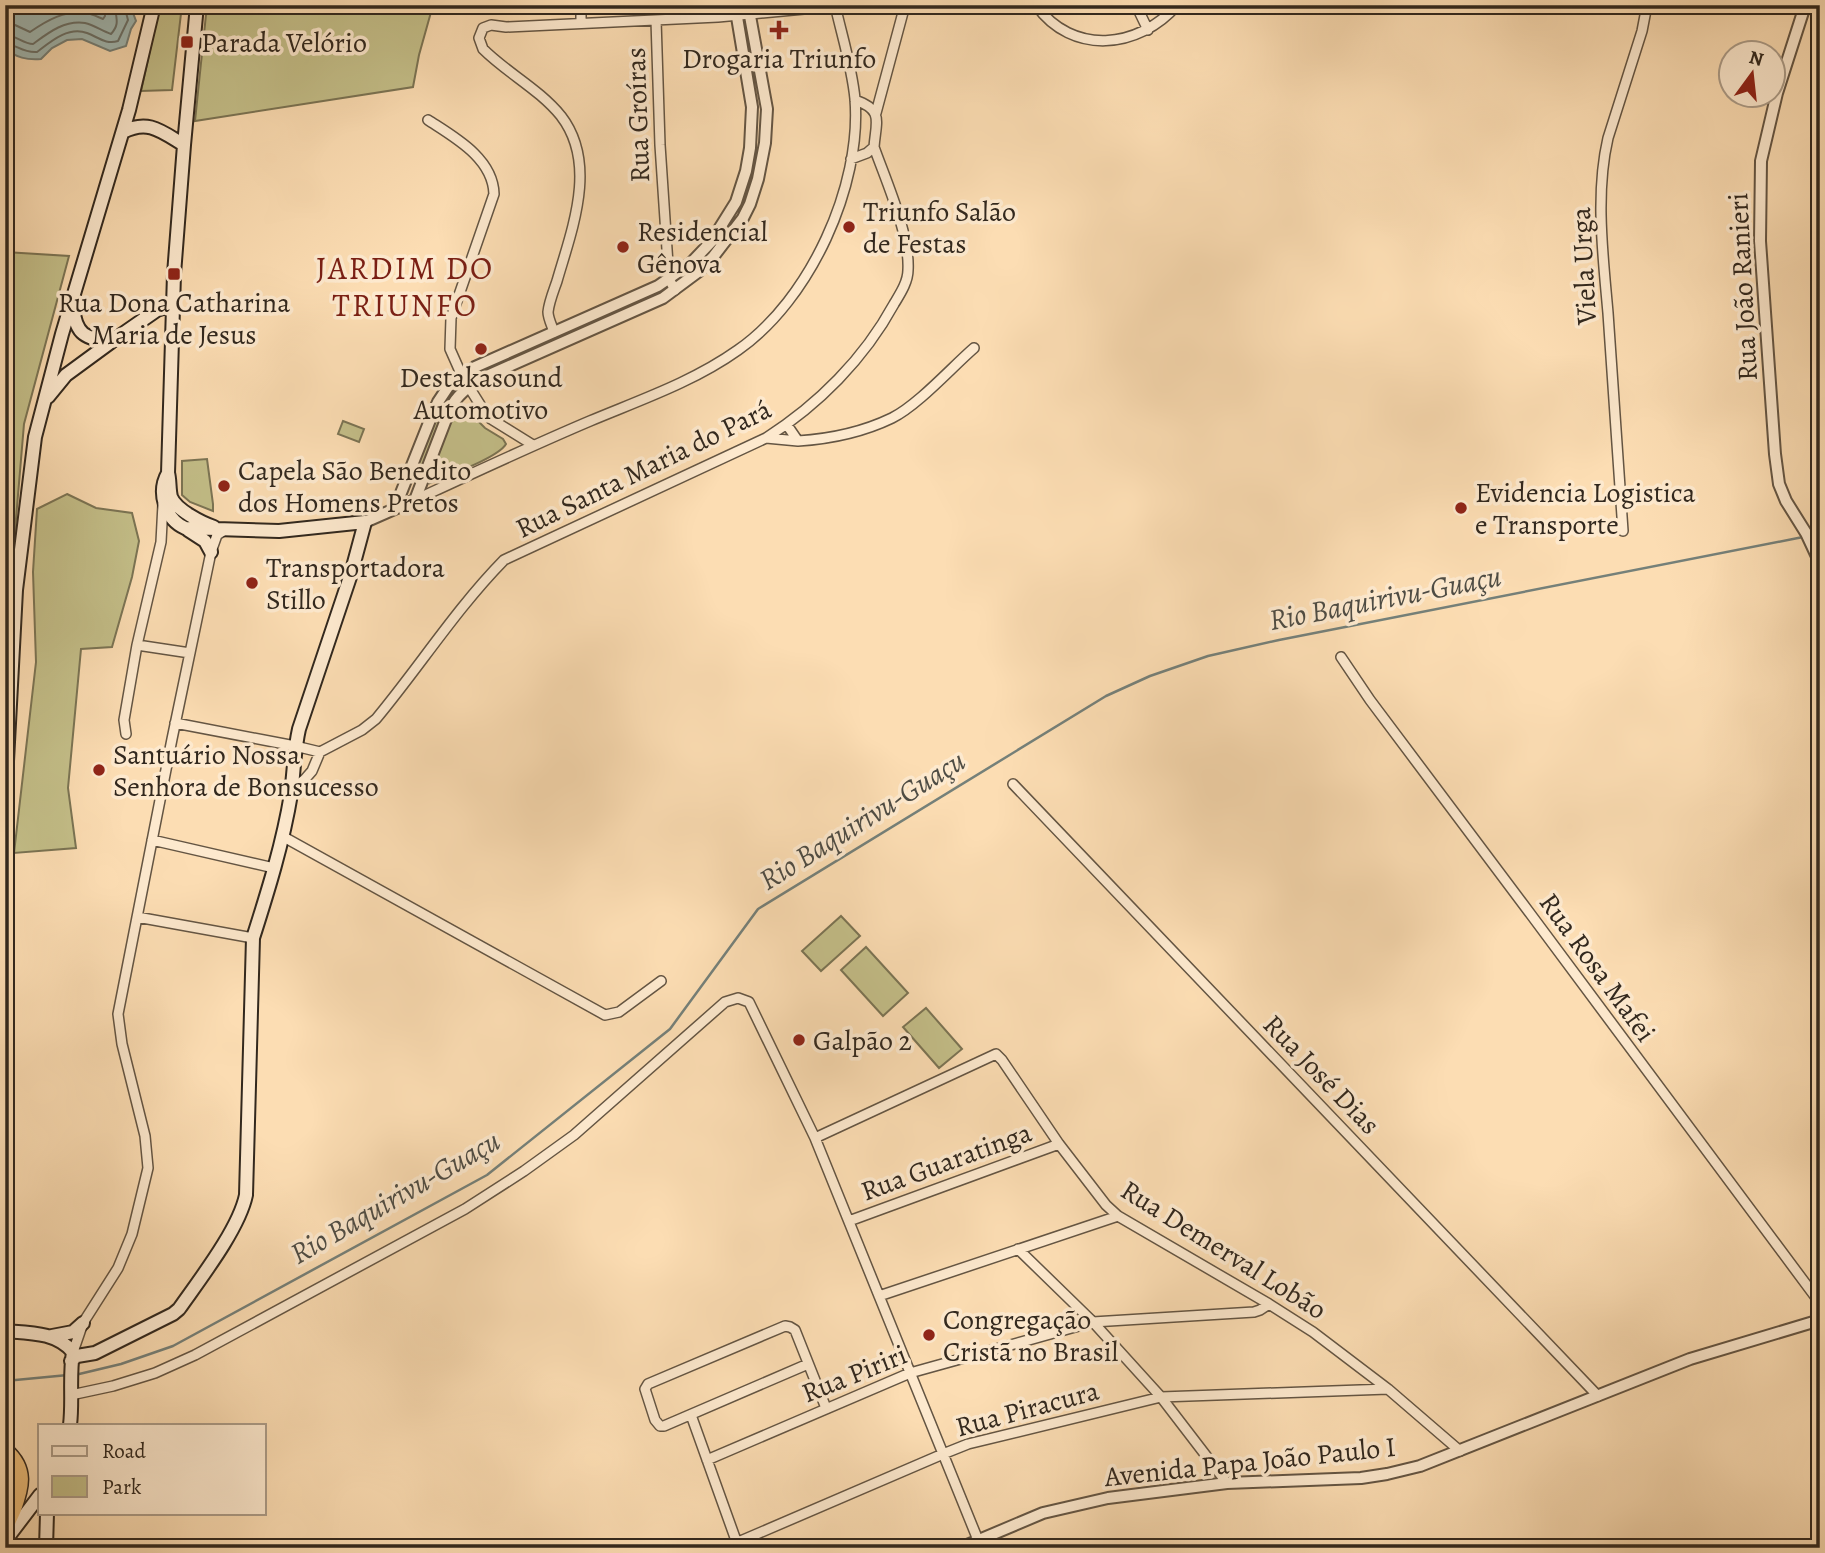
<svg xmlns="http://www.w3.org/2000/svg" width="1825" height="1553" font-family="Alegreya,serif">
<rect width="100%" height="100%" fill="#fcddb3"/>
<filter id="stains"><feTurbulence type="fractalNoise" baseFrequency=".00286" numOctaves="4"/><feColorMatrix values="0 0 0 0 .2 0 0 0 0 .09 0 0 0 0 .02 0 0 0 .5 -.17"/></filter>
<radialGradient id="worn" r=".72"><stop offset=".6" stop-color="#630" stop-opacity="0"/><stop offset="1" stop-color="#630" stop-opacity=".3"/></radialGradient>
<path fill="#c4bf89" stroke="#7b7454" stroke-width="2" d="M160 5H182L172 90 141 91Z
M207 5H433L419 55 413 87 195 121Z
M5 252 69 256 24 424 5 649Z
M656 291 659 297 487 372 484 367Z
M441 404 447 407 419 476 413 474Z
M462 405 485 428 503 439 506 444C498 458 446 476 430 483 437 457 443 425 462 405Z
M343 421 364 429 359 442 338 434Z
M207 459 213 504V511L190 502 182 495V461Z
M67 494 96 508 132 513 139 541 132 577 112 647 81 649 68 788 76 848 14 853 36 662 33 572 37 509Z
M841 916 860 936 821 971 802 951Z
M866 947 908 993 883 1016 841 970Z
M926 1008 962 1049 939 1068 903 1027Z"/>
<path fill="#a1bab5" stroke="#758079" stroke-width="2" d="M5 5H130L136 21 131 29 126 46 110 51 82 39 67 40 52 48 41 59C27 60 16 58 5 48Z"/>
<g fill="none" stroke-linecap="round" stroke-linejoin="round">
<path stroke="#6a716a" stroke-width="2" d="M5 24 15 25 30 32C46 21 66 9 87 13 92 14 98 17 103 19L105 16 104 5
M5 35C16 35 23 44 33 44 48 33 64 20 85 23 94 25 102 31 111 34 121 23 115 17 115 5
M5 44C17 44 21 53 37 52 50 42 68 26 87 33 98 37 106 45 118 41L128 20 124 5"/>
<path stroke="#758079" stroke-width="2.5" d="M1809 536 1820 534
M75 1375 121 1364 173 1346 487 1175 670 1029 758 909 1106 696 1150 676 1208 656 1279 640 1803 537
M5 1381 68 1375"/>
<g stroke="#645543" stroke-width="12">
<path id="minor" d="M1036 5C1072 56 1139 49 1177 5
M1136 5 1148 30
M656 20 660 145 669 279 675 290
M581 23V5
M876 113 905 5
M428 120C454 137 493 158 494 194L451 318 450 349 462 376 484 411 491 419 533 445
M851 159 867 153 874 147C876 121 884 110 855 100
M554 332C552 326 548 318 548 312 549 302 554 290 557 281 572 229 598 164 561 116 539 89 507 73 483 49L479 38 483 28 491 25 506 27 718 17 836 6
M766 438 798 441 787 425
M798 441C829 439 863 432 892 418 918 405 951 368 974 348
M415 500C473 473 531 446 590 421 640 400 693 382 738 350 810 300 862 186 855 99 852 67 842 36 835 5
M1623 531C1618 458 1613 385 1608 313 1603 255 1595 194 1608 138L1642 31 1647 5
M137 645 190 653
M1341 657 1370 700 1532 916 1820 1303
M175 723 295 746 320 752
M126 734 124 720 137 645 161 542 163 504
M1013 784 1598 1396
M291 790 305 779 312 771 320 752 362 730 376 719C420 666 456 609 504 560L766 438C818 405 864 359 894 304 900 294 908 282 908 270 910 234 886 181 874 147
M282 836 605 1015 619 1012 661 981
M152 840 274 868
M137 917 253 938
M815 1138 996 1054 1002 1060 1059 1144 1106 1205 1118 1216 1269 1304 1313 1332 1388 1389 1460 1451
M849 1221 1059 1144
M1018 1249 1093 1322 1161 1397 1227 1483
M879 1296 1118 1216
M73 1352 83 1323 118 1268 132 1234 148 1168 145 1136 122 1044 118 1014 172 739 211 552 217 535 225 530
M808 1364 664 1426H660L655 1420 645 1389 648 1384 785 1326 790 1327 795 1330 826 1408
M71 1395 113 1386 155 1373 195 1355 465 1209 524 1171 574 1135 725 1002 738 998 749 1002 815 1138 978 1540
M691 1415 738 1546
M707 1460 910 1373 1093 1322 1254 1312 1260 1310 1269 1304
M736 1543 943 1454 968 1444 1161 1397 1388 1389"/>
</g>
<g stroke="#645543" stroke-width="14">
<path id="tertiary" d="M1804 5 1803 12 1777 93 1761 161 1760 241 1775 454 1779 484 1786 501 1806 533 1820 563
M395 508 430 420 438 402 448 387 475 367 658 286 691 263 711 242 736 202 746 171 750 148 752 107 735 5
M365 522 415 500 450 409C457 395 467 388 480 379L663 298 698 272 713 257 743 218 750 204 758 179 765 143 767 109 748 5
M960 1548 1043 1513 1108 1498 1227 1483 1361 1478 1387 1474 1420 1466 1690 1359 1820 1320"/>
</g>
<g stroke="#32281e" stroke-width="16">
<path id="secondary" d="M197 5 184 145 174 274 168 473C170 480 169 489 171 497 176 510 202 523 214 527
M123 132C148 119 161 131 184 145
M73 308C76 335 85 338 111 342
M48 397 66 375 111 342 157 310 172 305
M188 530 205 541 211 552
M5 799 16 590 35 437 62 334 129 110 154 5
M5 1331C30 1333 56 1332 73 1352 69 1377 73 1401 70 1425
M52 1336 73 1332 83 1323
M71 1361 77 1356 95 1353 173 1314 179 1309C200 1279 239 1229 246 1195L253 938C268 891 283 843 291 794 294 772 294 751 299 729L351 574 365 522 279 531 185 528C165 519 157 492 168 473
M5 1541 40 1495
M46 1548 47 1513"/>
</g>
<g stroke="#32281e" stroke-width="19">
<path id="motorway" d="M5 1451C26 1469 21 1487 13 1509 11 1514 7 1521 6 1526 6 1530 7 1534 7 1538"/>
</g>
<use href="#minor" stroke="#fde9ce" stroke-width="9"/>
<use href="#tertiary" stroke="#fde9ce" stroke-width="10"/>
<use href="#secondary" stroke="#fde9ce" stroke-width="12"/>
<use href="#motorway" stroke="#eebe7a" stroke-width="16"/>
</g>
<g fill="#8f2418" stroke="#fde9ce" stroke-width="2.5">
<path d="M775.5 19.5h7v7h7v7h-7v7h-7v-7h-7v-7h7z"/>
<rect x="180" y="35" width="14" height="14" rx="3.5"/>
<circle cx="849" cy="227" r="7"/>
<circle cx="623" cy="247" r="7"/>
<rect x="167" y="267" width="14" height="14" rx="3.5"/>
<circle cx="481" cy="349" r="7"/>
<circle cx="224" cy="486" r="7"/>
<circle cx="1461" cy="508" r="7"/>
<circle cx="252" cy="583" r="7"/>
<circle cx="99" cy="770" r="7"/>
<circle cx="799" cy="1040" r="7"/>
<circle cx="929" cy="1335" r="7"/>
</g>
<g text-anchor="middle" stroke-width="7" stroke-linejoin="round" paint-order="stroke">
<g font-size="28" fill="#32281e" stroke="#fde9ce" text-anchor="start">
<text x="201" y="52">Parada Velório</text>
<text x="779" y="68" text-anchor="middle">Drogaria Triunfo</text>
<text x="863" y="221">Triunfo Salão<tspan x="863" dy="32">de Festas</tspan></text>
<text x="637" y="241">Residencial<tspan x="637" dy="32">Gênova</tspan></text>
<text x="174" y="312" text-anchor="middle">Rua Dona Catharina<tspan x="174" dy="32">Maria de Jesus</tspan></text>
<text x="481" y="387" text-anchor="middle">Destakasound<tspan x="481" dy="32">Automotivo</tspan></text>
<text x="238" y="480">Capela São Benedito<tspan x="238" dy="32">dos Homens Pretos</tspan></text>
<text x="1475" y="502">Evidencia Logistica<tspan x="1475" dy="32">e Transporte</tspan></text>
<text x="266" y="577">Transportadora<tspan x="266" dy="32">Stillo</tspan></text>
<text x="113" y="764">Santuário Nossa<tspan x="113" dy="32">Senhora de Bonsucesso</tspan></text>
<text x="813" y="1050">Galpão 2</text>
<text x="943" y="1329">Congregação<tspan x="943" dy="32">Cristã no Brasil</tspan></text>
</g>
<g font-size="28" fill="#32281e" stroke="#fde9ce">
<text transform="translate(637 115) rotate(-92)" y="10">Rua Groíras</text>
<text transform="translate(1583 266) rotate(-93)" y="10">Viela Urga</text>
<text transform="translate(1742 287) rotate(-93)" y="10">Rua João Ranieri</text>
<text transform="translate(643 468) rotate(-26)" y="10">Rua Santa Maria do Pará</text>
<text transform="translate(1598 967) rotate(54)" y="10">Rua Rosa Mafei</text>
<text transform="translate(1322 1074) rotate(46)" y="10">Rua José Dias</text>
<text transform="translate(946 1161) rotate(-20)" y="10">Rua Guaratinga</text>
<text transform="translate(1224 1249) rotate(32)" y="10">Rua Demerval Lobão</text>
<text transform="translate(854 1373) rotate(-22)" y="10">Rua Piriri</text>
<text transform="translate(1027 1408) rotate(-15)" y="10">Rua Piracura</text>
<text transform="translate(1250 1461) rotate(-6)" y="10">Avenida Papa João Paulo I</text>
</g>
<g font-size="30" font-style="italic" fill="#4e4c44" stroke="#fde9ce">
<text transform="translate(1385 598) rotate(-11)" y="10">Rio Baquirivu-Guaçu</text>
<text transform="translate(862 820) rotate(-32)" y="10">Rio Baquirivu-Guaçu</text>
<text transform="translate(395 1197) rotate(-30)" y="10">Rio Baquirivu-Guaçu</text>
</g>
<g font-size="32" letter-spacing="2" fill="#7a1f14" stroke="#fde9ce">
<text x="405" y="279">JARDIM DO<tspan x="405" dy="37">TRIUNFO</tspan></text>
</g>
</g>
<rect width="1825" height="1553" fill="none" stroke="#fcddb3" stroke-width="28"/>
<rect x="7" y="7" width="1811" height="1539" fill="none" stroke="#32281e" stroke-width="3.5"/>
<rect x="14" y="14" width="1797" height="1525" fill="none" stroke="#32281e" stroke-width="2"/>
<rect x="38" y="1424" width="228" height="91" fill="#fde9ce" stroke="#ac9c88" stroke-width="2"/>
<rect x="52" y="1446" width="35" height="10" fill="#fde9ce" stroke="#ac9c88" stroke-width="2"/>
<text x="102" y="1458" font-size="21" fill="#32281e">Road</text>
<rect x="52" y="1476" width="35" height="21" fill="#c4bf89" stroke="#ac9c88" stroke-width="2"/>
<text x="102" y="1494" font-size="21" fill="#32281e">Park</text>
<g transform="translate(1752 74) rotate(15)"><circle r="33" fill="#fde9ce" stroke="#ac9c88" stroke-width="2"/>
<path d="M0-5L12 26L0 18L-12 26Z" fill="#8f2418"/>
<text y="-10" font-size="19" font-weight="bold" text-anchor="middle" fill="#32281e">N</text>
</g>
<rect width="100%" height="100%" filter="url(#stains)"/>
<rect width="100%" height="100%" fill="url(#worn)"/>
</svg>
